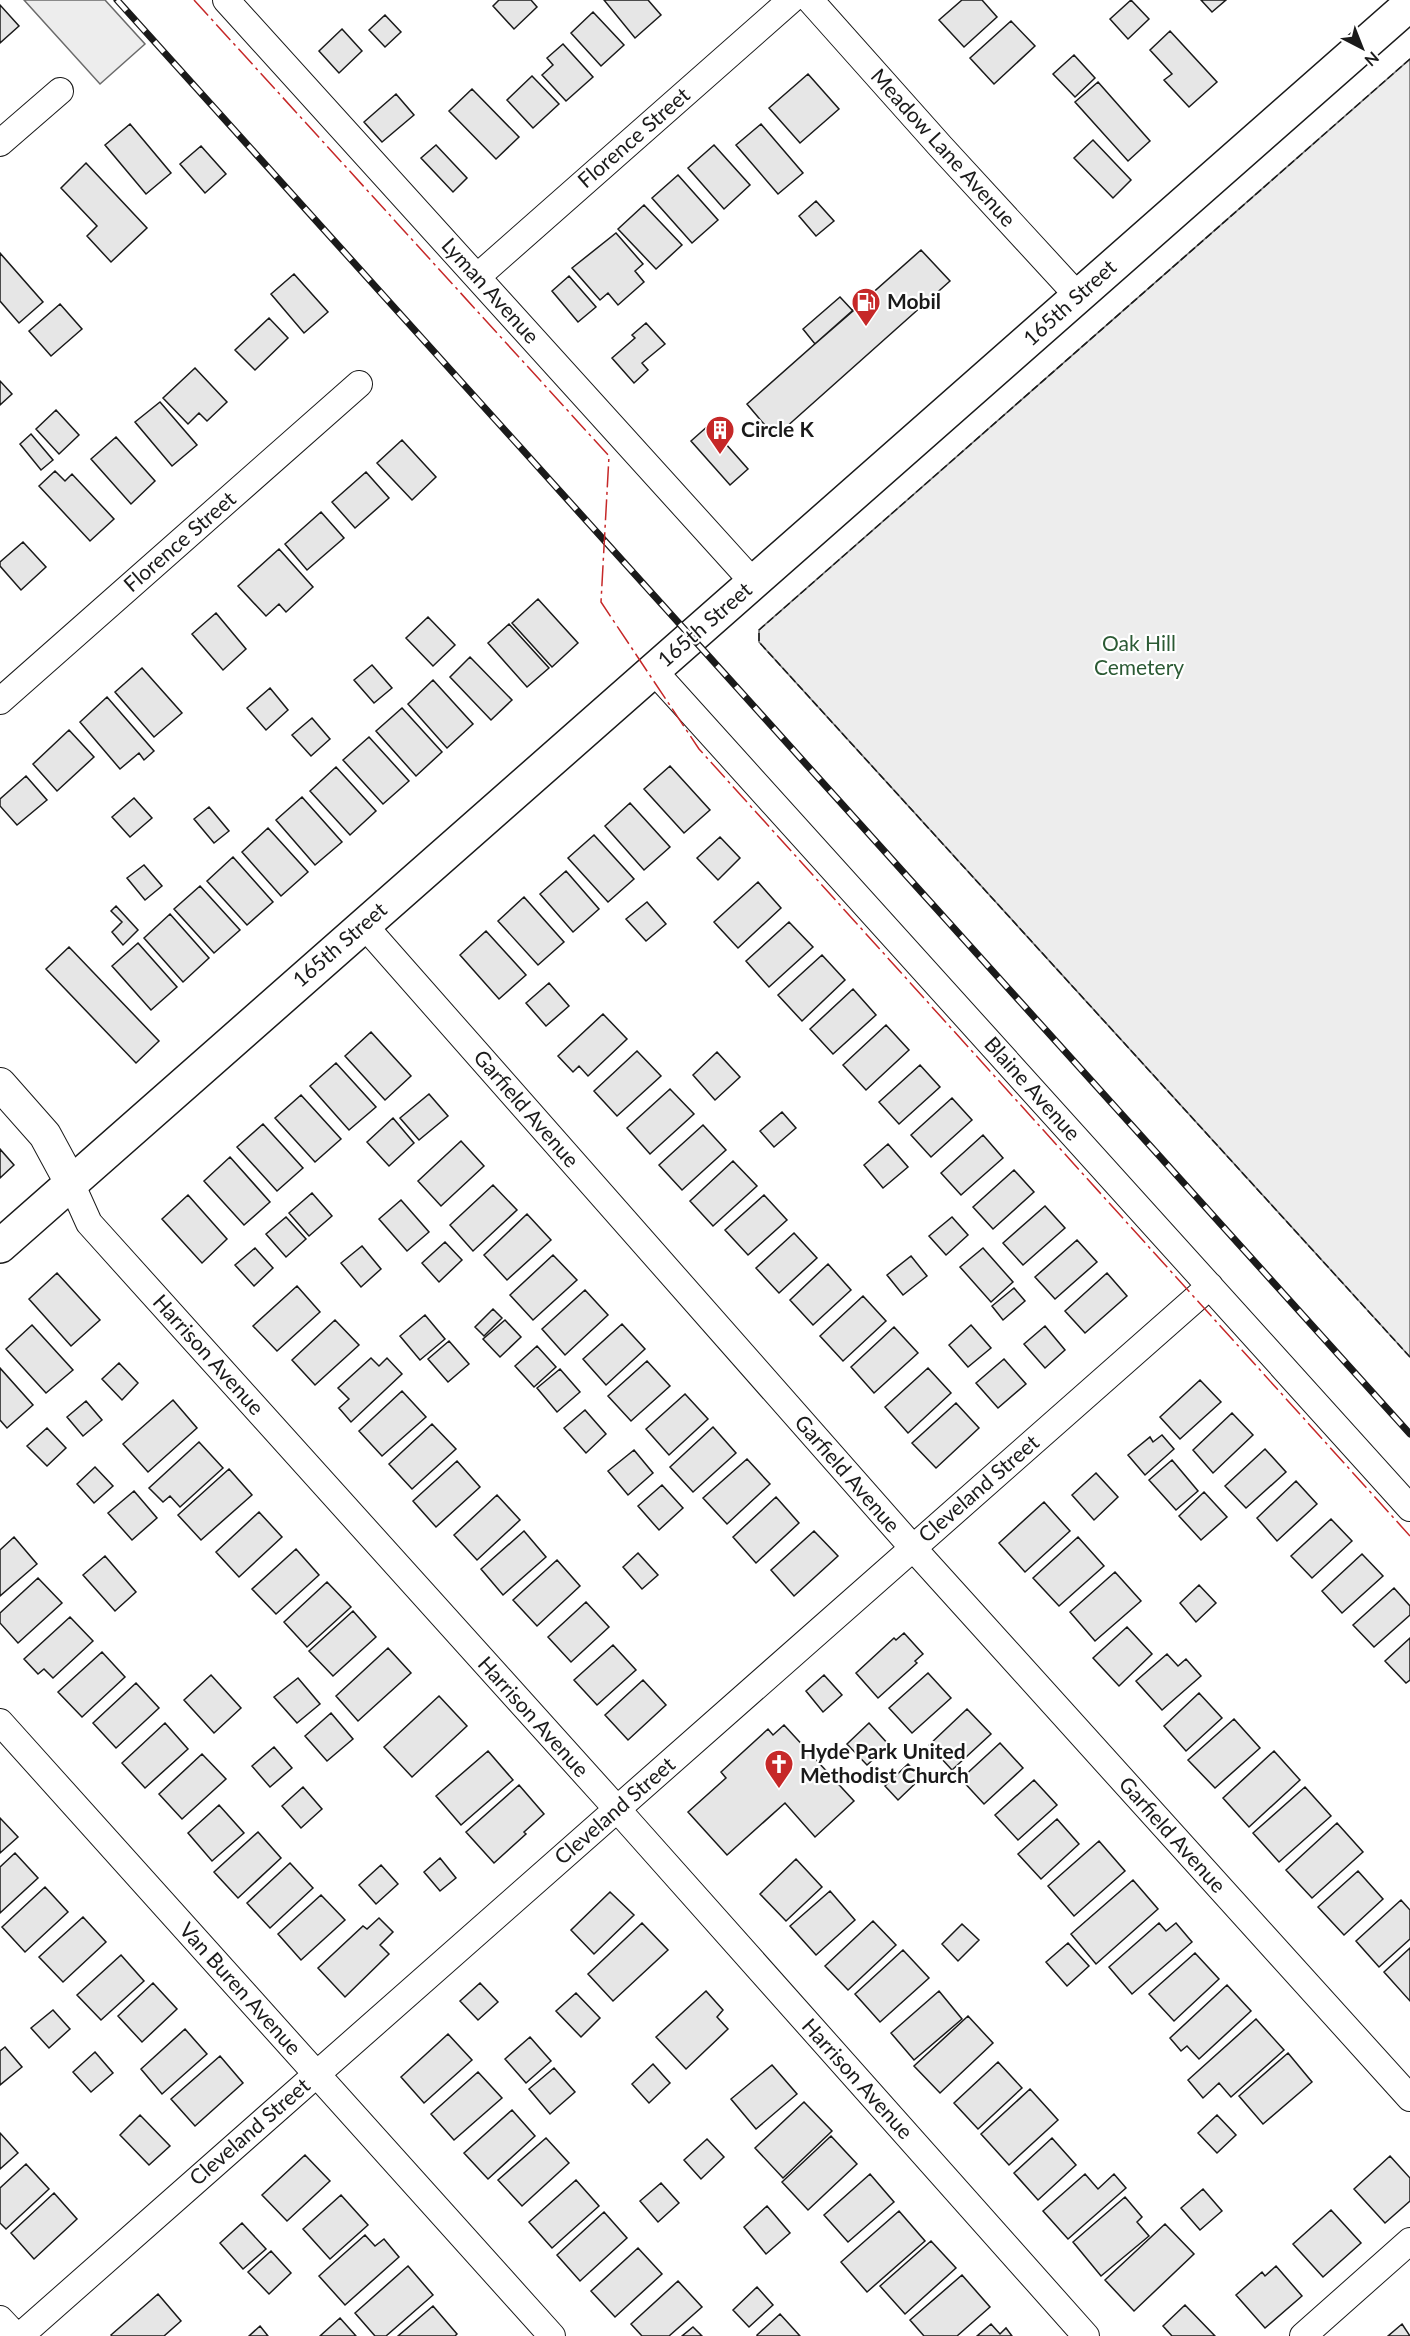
<svg xmlns="http://www.w3.org/2000/svg" width="1410" height="2336" font-family="Lato,sans-serif">
<rect width="100%" height="100%" fill="#fff"/>
<path fill="#ededed" stroke="#6a6a6a" stroke-width="1.5" d="M24 0H105L145 44 100 84Z
M1410 59V1357L759 642V630Z"/>
<path fill="#e6e6e6" stroke="#1a1a1a" stroke-width="1.5" d="M499 0H531L537 7 514 29 493 6Z
M604 0H648L661 15 635 38Z
M962 0H982L997 17 964 47 939 20Z
M1131 0 1149 19 1128 39 1110 19Z
M1201 0H1226L1212 12Z
M0 5 19 26 0 43Z
M593 12 624 45 601 66 571 33Z
M385 15 401 32 385 47 369 30Z
M1011 21 1035 46 994 84 970 58Z
M342 29 362 51 339 73 319 51Z
M1170 31 1217 82 1189 107 1164 80 1172 74 1150 50Z
M563 44 593 77 566 101 542 75 553 65 547 58Z
M1074 55 1095 78 1075 97 1053 74Z
M808 74 839 109 800 143 769 108Z
M532 76 559 104 533 128 507 100Z
M1098 82 1150 141 1128 161 1075 102Z
M472 89 519 137 496 159 449 111Z
M396 94 414 115 382 142 364 122Z
M130 124 171 173 146 194 105 145Z
M761 124 803 173 778 194 736 145Z
M1093 140 1131 180 1113 198 1074 158Z
M436 145 467 178 453 192 421 158Z
M714 145 750 185 724 209 688 168Z
M201 146 226 174 205 193 180 164Z
M86 163 147 228 111 262 87 236 97 226 61 188Z
M678 175 718 220 692 243 652 198Z
M816 201 834 221 816 236 799 216Z
M644 205 682 245 656 269 618 229Z
M616 233 643 264 635 271 644 282 618 305 608 293 600 300 572 268Z
M921 250 950 281 775 437 747 404Z
M0 253 43 302 19 323 0 301Z
M294 274 328 312 304 333 271 294Z
M569 276 596 307 578 322 552 291Z
M840 297 853 311 815 344 803 329Z
M60 304 82 329 51 356 29 331Z
M269 318 288 338 255 370 235 350Z
M646 323 665 344 642 363 648 370 634 383 612 358 635 338 632 335Z
M195 368 227 402 207 421 199 413 188 424 163 398Z
M0 381 12 394 0 405Z
M160 402 197 445 172 466 135 422Z
M56 410 79 435 59 454 36 429Z
M709 425 748 469 730 485 691 441Z
M31 434 53 460 41 470 20 444Z
M116 437 155 481 131 504 91 459Z
M402 440 436 477 412 500 377 463Z
M55 471 65 481 72 474 114 519 90 541 39 486Z
M366 472 389 498 355 528 332 502Z
M321 512 344 538 307 570 285 544Z
M23 542 46 567 21 590 0 566V562Z
M279 549 313 587 286 612 279 604 266 616 238 586Z
M538 599 578 643 552 667 512 623Z
M216 613 246 649 223 670 192 634Z
M428 617 455 645 433 666 406 638Z
M509 624 549 668 527 687 488 643Z
M470 657 512 700 491 720 450 677Z
M372 665 392 688 374 703 354 680Z
M142 668 182 713 154 737 115 692Z
M433 680 473 724 447 748 408 704Z
M270 688 288 710 266 730 247 708Z
M107 697 154 751 144 760 139 753 120 769 80 722Z
M402 708 442 752 416 776 376 731Z
M312 718 330 739 311 756 292 735Z
M69 730 94 757 57 791 33 764Z
M369 737 409 781 383 804 343 760Z
M670 766 710 810 684 833 644 789Z
M336 767 376 811 350 835 310 791Z
M26 776 47 800 17 825 0 806V799Z
M302 797 342 842 315 865 276 820Z
M134 798 152 818 130 837 112 817Z
M630 803 670 847 644 870 605 826Z
M209 807 229 831 214 843 194 819Z
M268 828 308 872 281 896 242 852Z
M594 835 634 879 608 902 568 858Z
M720 837 740 858 718 880 697 858Z
M233 857 273 902 247 925 207 881Z
M144 865 162 886 145 900 127 878Z
M566 871 599 909 573 932 540 894Z
M758 882 781 908 738 948 714 922Z
M200 886 240 930 214 953 174 909Z
M524 897 564 942 538 965 498 921Z
M647 902 666 924 646 941 626 919Z
M116 906 138 930 123 945 112 932 122 922 111 911Z
M170 914 209 958 183 982 144 938Z
M789 922 813 947 769 987 746 961Z
M486 931 526 975 499 999 460 955Z
M138 943 177 987 151 1010 112 966Z
M69 947 159 1041 136 1063 46 969Z
M822 955 845 980 802 1021 778 995Z
M549 983 569 1006 546 1026 526 1003Z
M853 989 876 1015 833 1054 810 1029Z
M603 1014 627 1039 588 1076 579 1066 573 1072 558 1056Z
M886 1025 909 1050 866 1090 843 1065Z
M371 1032 411 1076 385 1100 345 1056Z
M637 1051 661 1076 617 1116 594 1091Z
M717 1052 740 1077 715 1100 693 1075Z
M336 1063 376 1107 349 1130 310 1086Z
M920 1065 940 1087 899 1124 879 1102Z
M670 1089 694 1114 650 1154 627 1128Z
M429 1094 448 1116 419 1140 400 1118Z
M301 1095 341 1139 315 1162 275 1118Z
M952 1098 972 1120 931 1157 911 1135Z
M782 1112 796 1128 774 1147 760 1131Z
M393 1118 414 1143 389 1166 367 1142Z
M263 1124 303 1168 277 1191 237 1147Z
M703 1125 726 1150 682 1190 659 1165Z
M983 1135 1003 1158 961 1195 941 1173Z
M461 1141 484 1166 441 1206 418 1181Z
M888 1144 908 1167 883 1188 864 1165Z
M0 1149 14 1165 0 1178Z
M230 1157 270 1202 244 1225 204 1181Z
M733 1161 757 1186 713 1226 690 1201Z
M1014 1170 1034 1192 993 1229 973 1207Z
M493 1185 517 1210 473 1251 450 1225Z
M312 1193 332 1216 309 1236 289 1213Z
M188 1195 227 1239 202 1263 162 1219Z
M764 1195 787 1220 748 1255 725 1230Z
M401 1200 429 1232 407 1251 379 1219Z
M1045 1206 1065 1228 1023 1265 1003 1243Z
M527 1214 551 1240 507 1280 484 1255Z
M286 1217 306 1239 286 1257 266 1234Z
M952 1217 968 1235 946 1255 929 1236Z
M794 1233 817 1258 779 1293 756 1268Z
M1077 1240 1097 1262 1055 1299 1035 1277Z
M445 1242 462 1260 439 1282 422 1263Z
M362 1246 381 1269 361 1287 341 1263Z
M255 1248 273 1268 254 1286 235 1265Z
M983 1248 1013 1282 991 1302 960 1267Z
M553 1255 577 1280 533 1320 510 1295Z
M911 1256 927 1276 903 1295 887 1275Z
M828 1264 851 1290 813 1325 790 1300Z
M57 1273 100 1320 71 1346 29 1299Z
M1107 1273 1127 1296 1085 1333 1065 1311Z
M297 1286 320 1312 277 1351 253 1326Z
M1014 1288 1025 1301 1003 1320 992 1306Z
M585 1290 608 1315 565 1355 542 1329Z
M863 1296 886 1321 843 1361 820 1336Z
M493 1309 502 1318 484 1336 475 1327Z
M425 1315 445 1339 420 1360 400 1336Z
M335 1320 359 1345 315 1385 292 1360Z
M505 1320 521 1337 500 1357 483 1339Z
M622 1324 645 1349 606 1385 583 1359Z
M32 1325 73 1370 46 1393 6 1349Z
M971 1325 991 1348 968 1367 949 1345Z
M1045 1326 1065 1350 1045 1368 1024 1344Z
M894 1327 918 1353 874 1393 851 1367Z
M449 1341 469 1364 448 1382 428 1359Z
M537 1346 556 1367 534 1387 515 1366Z
M371 1358 379 1366 387 1358 402 1374 351 1422 339 1408 349 1399 338 1388Z
M1004 1359 1026 1384 998 1408 976 1383Z
M647 1361 670 1386 631 1421 608 1396Z
M119 1363 138 1383 122 1400 102 1379Z
M0 1368 33 1405 7 1428 0 1420Z
M928 1368 951 1393 908 1433 885 1407Z
M560 1369 580 1392 557 1412 537 1388Z
M1200 1380 1221 1402 1180 1439 1160 1417Z
M402 1391 426 1417 382 1456 359 1431Z
M685 1394 708 1419 669 1455 646 1429Z
M173 1400 197 1428 148 1472 123 1444Z
M86 1401 102 1420 83 1436 67 1417Z
M956 1403 979 1428 936 1468 912 1443Z
M585 1410 606 1434 586 1453 564 1428Z
M1232 1413 1253 1435 1213 1473 1193 1450Z
M432 1424 456 1449 412 1489 389 1464Z
M713 1427 736 1453 693 1492 670 1467Z
M47 1428 66 1448 47 1466 27 1446Z
M1162 1435 1174 1449 1145 1475 1128 1455 1150 1437 1153 1442Z
M199 1442 223 1468 180 1507 170 1496 163 1502 149 1488Z
M1265 1449 1286 1472 1246 1508 1225 1486Z
M634 1450 653 1473 628 1495 608 1471Z
M747 1459 770 1484 727 1524 703 1498Z
M1172 1460 1198 1491 1176 1510 1149 1480Z
M457 1461 480 1487 436 1527 413 1501Z
M95 1467 113 1486 94 1503 77 1484Z
M229 1469 252 1495 201 1540 178 1515Z
M1096 1473 1118 1497 1094 1520 1072 1495Z
M1296 1481 1317 1504 1277 1541 1257 1518Z
M662 1485 683 1508 659 1530 638 1506Z
M134 1491 157 1518 132 1540 108 1513Z
M1204 1492 1227 1517 1201 1540 1179 1516Z
M497 1495 520 1520 477 1560 454 1535Z
M776 1497 799 1523 756 1563 733 1537Z
M1044 1502 1070 1531 1025 1572 999 1543Z
M259 1512 282 1537 239 1577 216 1552Z
M1331 1519 1352 1541 1312 1578 1291 1556Z
M524 1531 546 1557 503 1595 481 1569Z
M814 1531 838 1556 794 1596 771 1570Z
M14 1537 37 1564 0 1596V1550Z
M1078 1537 1104 1566 1059 1606 1033 1578Z
M296 1549 319 1575 276 1614 252 1589Z
M638 1553 658 1575 642 1589 623 1567Z
M1362 1554 1383 1576 1342 1613 1322 1591Z
M105 1556 136 1592 115 1611 83 1575Z
M557 1560 580 1586 537 1626 513 1600Z
M1115 1572 1141 1601 1095 1641 1070 1612Z
M38 1578 62 1603 18 1643 0 1623V1613Z
M327 1582 351 1607 307 1647 284 1622Z
M1199 1585 1216 1603 1196 1622 1180 1603Z
M1394 1588 1410 1606V1615L1374 1647 1353 1625Z
M586 1602 609 1627 571 1662 548 1637Z
M353 1611 376 1637 333 1676 309 1651Z
M70 1617 93 1641 53 1678 44 1669 38 1674 24 1659Z
M1127 1627 1152 1654 1119 1686 1093 1658Z
M904 1633 923 1654 915 1661 917 1663 878 1698 856 1673 894 1638 896 1640Z
M1410 1638V1680L1406 1683 1385 1661Z
M613 1645 636 1670 597 1705 574 1680Z
M388 1648 411 1673 358 1721 336 1696Z
M102 1652 125 1677 82 1717 58 1692Z
M1167 1654 1178 1666 1186 1659 1201 1676 1162 1710 1136 1681Z
M928 1673 951 1698 912 1733 889 1708Z
M211 1675 241 1708 214 1733 184 1700Z
M824 1675 842 1695 823 1712 806 1691Z
M298 1678 320 1704 297 1723 274 1697Z
M643 1680 666 1705 628 1740 605 1715Z
M136 1683 159 1708 116 1748 93 1723Z
M1199 1693 1222 1718 1186 1751 1164 1726Z
M439 1696 467 1726 412 1777 384 1747Z
M967 1709 991 1734 952 1770 929 1745Z
M331 1713 353 1739 327 1761 305 1736Z
M1234 1719 1260 1748 1215 1788 1188 1760Z
M165 1723 188 1749 145 1788 122 1763Z
M869 1723 889 1745 867 1765 847 1744Z
M784 1725 854 1801 815 1837 785 1803 727 1855 688 1812 726 1778 721 1772 768 1729 773 1735Z
M1000 1743 1023 1768 984 1804 961 1779Z
M274 1747 292 1768 270 1787 252 1766Z
M488 1751 513 1780 461 1825 436 1796Z
M1274 1751 1300 1780 1249 1827 1223 1798Z
M202 1754 226 1779 182 1819 159 1794Z
M908 1764 921 1778 898 1800 885 1786Z
M1034 1780 1057 1805 1018 1840 995 1815Z
M519 1785 544 1814 524 1832 526 1834 494 1863 466 1832Z
M303 1787 322 1809 301 1828 282 1806Z
M1305 1787 1331 1816 1279 1862 1253 1833Z
M219 1805 244 1833 212 1861 188 1833Z
M0 1818 18 1837 0 1853Z
M1057 1819 1079 1844 1041 1879 1018 1854Z
M1337 1823 1363 1852 1312 1898 1286 1870Z
M258 1832 281 1858 238 1898 214 1872Z
M1099 1841 1125 1871 1074 1916 1048 1886Z
M15 1853 38 1878 0 1913V1867Z
M440 1858 456 1878 440 1891 424 1872Z
M796 1859 822 1887 786 1921 760 1894Z
M290 1863 313 1888 270 1928 247 1903Z
M381 1865 398 1884 376 1904 359 1885Z
M1358 1871 1383 1899 1344 1935 1318 1907Z
M1133 1880 1158 1909 1096 1964 1071 1934Z
M45 1887 68 1912 25 1952 2 1927Z
M830 1891 855 1920 816 1955 790 1926Z
M610 1892 634 1915 594 1954 571 1930Z
M321 1895 345 1920 301 1960 278 1934Z
M1401 1900 1410 1910V1939L1379 1967 1356 1941Z
M83 1917 106 1942 63 1982 39 1957Z
M379 1918 393 1932 380 1945 389 1954 345 1997 318 1968 363 1926 367 1929Z
M873 1921 896 1945 848 1990 825 1966Z
M642 1923 668 1950 613 2001 588 1974Z
M1159 1923 1166 1931 1176 1923 1192 1942 1132 1994 1109 1967Z
M962 1924 979 1940 958 1961 942 1944Z
M1068 1943 1089 1966 1067 1986 1046 1962Z
M1410 1948V2001L1384 1972Z
M903 1950 929 1978 880 2022 855 1994Z
M1195 1953 1219 1979 1174 2021 1149 1994Z
M121 1955 144 1981 101 2020 77 1995Z
M153 1983 177 2009 142 2042 118 2016Z
M480 1983 498 2002 478 2020 460 2001Z
M1227 1985 1251 2011 1199 2059 1187 2046 1181 2051 1170 2038Z
M706 1991 723 2010 717 2017 728 2029 686 2069 656 2037Z
M939 1991 962 2019 914 2060 891 2033Z
M576 1993 600 2018 581 2037 556 2011Z
M53 2010 70 2029 49 2048 31 2028Z
M968 2016 993 2043 940 2093 914 2066Z
M1256 2019 1284 2050 1231 2097 1219 2083 1203 2098 1188 2080Z
M185 2029 207 2054 162 2094 141 2069Z
M448 2034 472 2060 424 2103 401 2077Z
M530 2037 551 2061 526 2083 505 2059Z
M5 2047 22 2067 0 2085V2051Z
M95 2052 113 2073 91 2092 73 2072Z
M1288 2053 1312 2082 1263 2124 1239 2096Z
M220 2056 243 2083 195 2126 171 2099Z
M998 2062 1022 2088 978 2129 954 2103Z
M653 2064 670 2083 649 2103 632 2084Z
M772 2065 797 2094 756 2129 731 2099Z
M554 2068 575 2092 550 2114 529 2089Z
M478 2072 502 2098 454 2140 431 2114Z
M1030 2089 1058 2120 1009 2165 981 2134Z
M804 2102 832 2131 783 2178 755 2148Z
M512 2110 535 2136 488 2179 464 2153Z
M140 2115 170 2146 149 2165 120 2135Z
M1217 2115 1236 2135 1217 2153 1198 2133Z
M0 2133 18 2153 0 2169Z
M831 2136 857 2164 808 2210 782 2182Z
M546 2138 569 2163 522 2206 498 2180Z
M1052 2138 1076 2165 1038 2200 1014 2173Z
M707 2139 724 2157 701 2179 684 2160Z
M305 2155 330 2181 287 2221 262 2195Z
M1390 2156 1410 2178V2201L1385 2223 1354 2189Z
M26 2164 49 2189 6 2229 0 2223V2188Z
M870 2174 894 2202 848 2242 824 2215Z
M1085 2174 1098 2189 1114 2174 1126 2188 1068 2239 1043 2211Z
M576 2180 599 2206 552 2248 529 2222Z
M661 2183 679 2203 658 2222 640 2201Z
M1203 2189 1222 2211 1200 2230 1181 2208Z
M54 2193 77 2219 34 2259 11 2233Z
M341 2195 368 2225 330 2259 303 2229Z
M1125 2197 1142 2217 1137 2222 1149 2236 1101 2276 1073 2242Z
M767 2206 790 2233 766 2254 744 2227Z
M1331 2210 1361 2243 1323 2277 1293 2244Z
M899 2211 925 2241 867 2292 841 2262Z
M604 2212 627 2238 580 2281 557 2255Z
M242 2223 266 2249 243 2269 220 2243Z
M1165 2224 1194 2254 1134 2311 1105 2280Z
M365 2235 375 2246 384 2239 399 2257 345 2305 319 2276Z
M931 2241 956 2268 905 2314 880 2286Z
M638 2248 662 2274 615 2317 591 2291Z
M271 2251 291 2273 269 2294 248 2272Z
M408 2266 433 2295 386 2336H375L355 2313Z
M1276 2266 1302 2296 1265 2328 1236 2295 1262 2272 1265 2276Z
M962 2275 990 2307 957 2336H924L910 2320Z
M678 2281 702 2307 669 2336H642L631 2324Z
M757 2287 773 2305 749 2327 733 2310Z
M158 2294 181 2321 164 2336H112L111 2335Z
M1185 2305 1215 2336H1172L1163 2326Z
M433 2306 457 2334 455 2336H398Z
M780 2314 800 2336H757V2335Z
M340 2318 356 2336H320Z
M991 2324 1000 2334 1006 2328 1012 2336H977Z
M1402 2324 1410 2336H1388Z
M260 2326 268 2336H249Z
M693 2327 702 2336H682Z"/>
<g fill="none" stroke-linecap="round" stroke-linejoin="round">
<g stroke="#1a1a1a" stroke-width="28">
<path id="minor" d="M226 0 754 583
M810 0 941 147 1078 296
M0 143 60 91
M477 277 791 0
M654 671 1410 1508
M0 701 359 384
M363 924 913 1548 1410 2098
M71 1183 89 1223 617 1809 1086 2336
M0 1722 552 2336
M0 2319 16 2336
M20 2336 1210 1286
M1303 2336 1410 2241"/>
</g>
<g stroke="#1a1a1a" stroke-width="34">
<path id="tertiary" d="M0 1084 45 1135 71 1183"/>
</g>
<g stroke="#1a1a1a" stroke-width="36">
<path id="secondary" d="M0 1246 1410 4"/>
</g>
<use href="#minor" stroke="#fff" stroke-width="26"/>
<use href="#tertiary" stroke="#fff" stroke-width="32"/>
<use href="#secondary" stroke="#fff" stroke-width="33"/>
<g stroke="#1a1a1a" stroke-width="7">
<path id="rail" d="M117 0 1410 1434"/>
</g>
<use href="#rail" stroke="#fff" stroke-width="4.5" stroke-dasharray="14" stroke-linecap="butt"/>
<path stroke="#1a1a1a" stroke-width="1.5" stroke-dasharray="8 3" stroke-linecap="butt" d="M1410 59 759 630V642L1410 1357"/>
<path stroke="#c62828" stroke-width="1.5" stroke-dasharray="21 4.5 3 4.5" stroke-linecap="butt" d="M194 0 609 456 601 602 699 749 1410 1536"/>
</g>
<defs>
<g id="fuel-pin" transform="scale(1.5)"><path d="M0 17L-7.5 6A9.5 9.5 0 1 1 7.5 6Z" fill="#c62828" stroke="#fff"/><path d="M-5.5-6h7V0h2V4h1.3V-2.5L3-4.5l.8-.8L6-3V5H2.5V1h-1V6h-7ZM-4.2-4.7v3.2H.2V-4.7Z" fill="#fff"/></g>
<g id="building-pin" transform="scale(1.5)"><path d="M0 17L-7.5 6A9.5 9.5 0 1 1 7.5 6Z" fill="#c62828" stroke="#fff"/><path d="M-4-6H4V6H1V3H-1V6H-4ZM-2.5-4.3h1.7v1.8h-1.7ZM.8-4.3h1.7v1.8H.8ZM-2.5-1h1.7V.8h-1.7ZM.8-1h1.7V.8H.8Z" fill="#fff"/></g>
<g id="church-pin" transform="scale(1.5)"><path d="M0 17L-7.5 6A9.5 9.5 0 1 1 7.5 6Z" fill="#c62828" stroke="#fff"/><path d="M-1.2-6h2.4v3.5h3.3v2.4h-3.3V6h-2.4V-.1h-3.3v-2.4h3.3Z" fill="#fff"/></g>
</defs>
<g fill-rule="evenodd">
<use href="#fuel-pin" x="866" y="302"/>
<use href="#building-pin" x="720" y="430"/>
<use href="#church-pin" x="779" y="1764"/>
</g>
<g text-anchor="middle" stroke-width="4.5" stroke-linejoin="round" paint-order="stroke">
<g font-size="21" fill="#1a1a1a" stroke="#fff">
<text transform="translate(634 138) rotate(-41)" y="7">Florence Street</text>
<text transform="translate(943 148) rotate(48)" y="7">Meadow Lane Avenue</text>
<text transform="translate(490 291) rotate(48)" y="7">Lyman Avenue</text>
<text transform="translate(1070 303) rotate(-42)" y="7">165th Street</text>
<text transform="translate(180 542) rotate(-41)" y="7">Florence Street</text>
<text transform="translate(705 625) rotate(-41)" y="7">165th Street</text>
<text transform="translate(340 945) rotate(-41)" y="7">165th Street</text>
<text transform="translate(1032 1089) rotate(48)" y="7">Blaine Avenue</text>
<text transform="translate(526 1109) rotate(49)" y="7">Garfield Avenue</text>
<text transform="translate(208 1355) rotate(48)" y="7">Harrison Avenue</text>
<text transform="translate(847 1474) rotate(49)" y="7">Garfield Avenue</text>
<text transform="translate(979 1489) rotate(-41)" y="7">Cleveland Street</text>
<text transform="translate(533 1717) rotate(48)" y="7">Harrison Avenue</text>
<text transform="translate(615 1811) rotate(-41)" y="7">Cleveland Street</text>
<text transform="translate(1172 1835) rotate(48)" y="7">Garfield Avenue</text>
<text transform="translate(240 1989) rotate(48)" y="7">Van Buren Avenue</text>
<text transform="translate(857 2079) rotate(48)" y="7">Harrison Avenue</text>
<text transform="translate(250 2132) rotate(-41)" y="7">Cleveland Street</text>
</g>
<g font-size="21" font-weight="bold" fill="#1a1a1a" stroke="#fff" text-anchor="start">
<text x="887" y="309">Mobil</text>
<text x="741" y="437">Circle K</text>
<text x="800" y="1759">Hyde Park United<tspan x="800" dy="24">Methodist Church</tspan></text>
</g>
<g font-size="21" fill="#2b5a34" stroke="#fff">
<text x="1139" y="651">Oak Hill<tspan x="1139" dy="24">Cemetery</tspan></text>
</g>
</g>
<g transform="translate(1362 48) rotate(138)" stroke="#ffffff" stroke-width="4.5" paint-order="stroke">
<path d="M0-4.5L10 22L0 15L-10 22Z" fill="#1a1a1a"/>
<text y="-9" font-size="16" font-weight="bold" text-anchor="middle" fill="#1a1a1a">N</text>
</g>
</svg>
